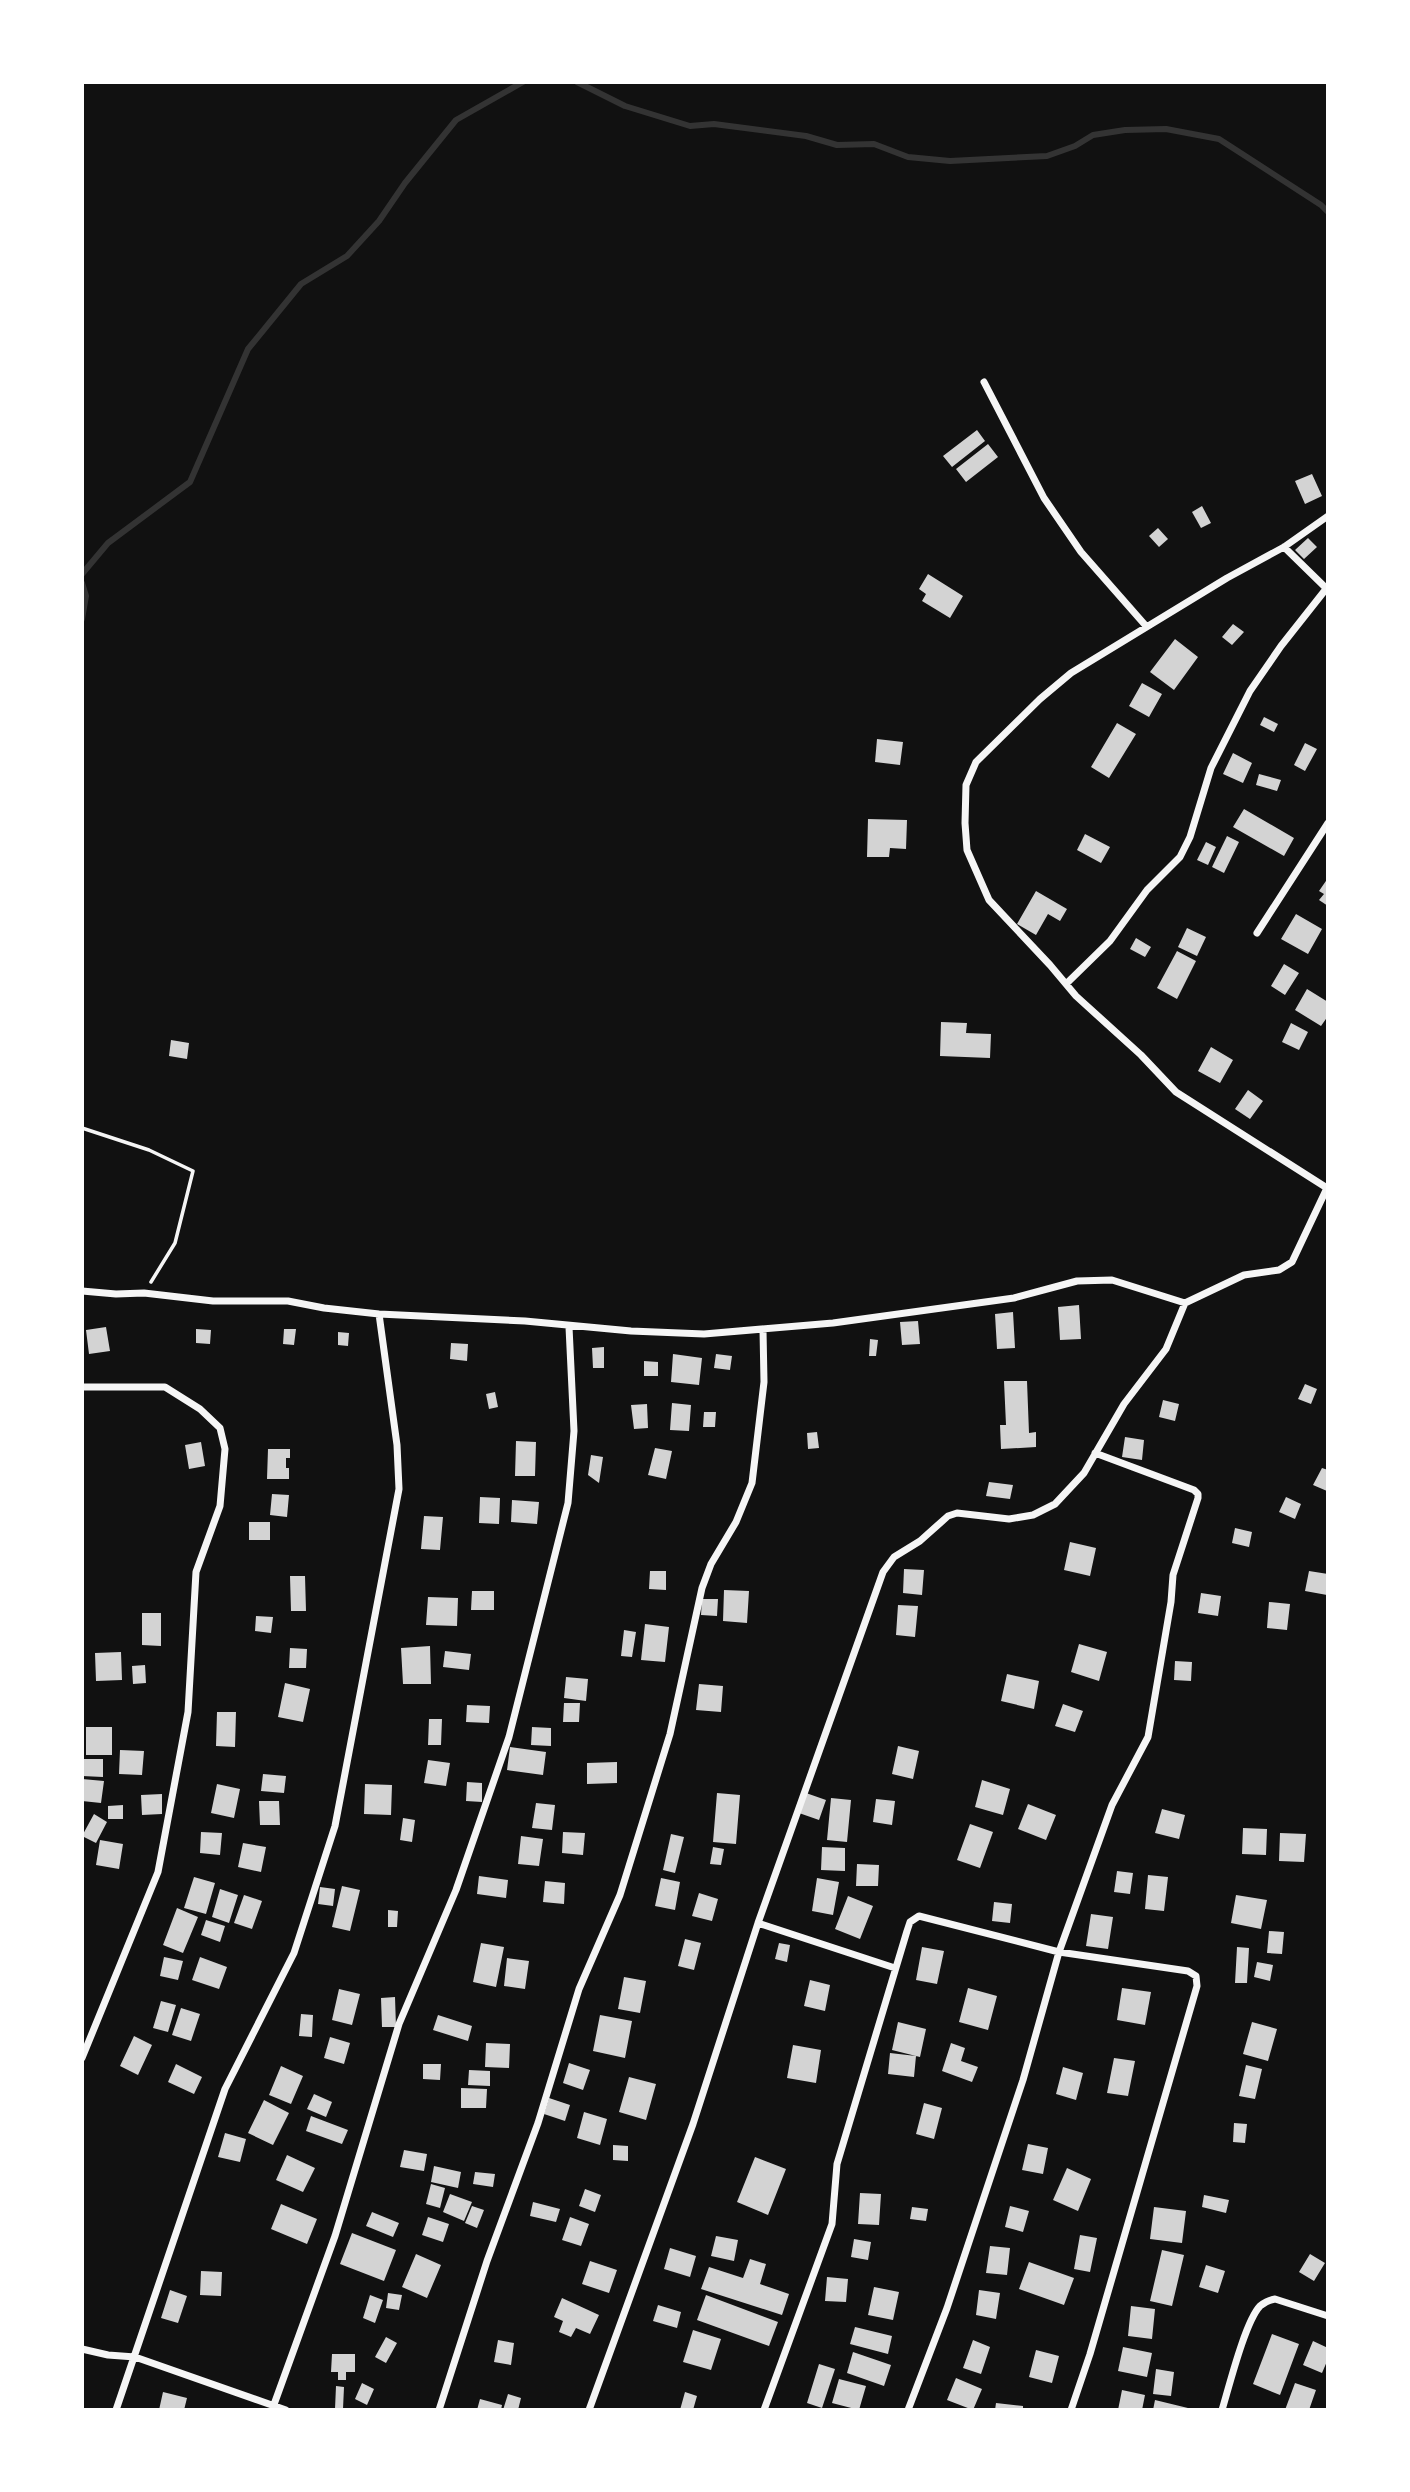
<svg xmlns="http://www.w3.org/2000/svg" width="1410" height="2492" font-family="'Varela Round',sans-serif">
<rect width="100%" height="100%" fill="#111"/>
<g fill="none" stroke-linecap="round" stroke-linejoin="round">
<path stroke="#333" stroke-width="6" d="M577 82 625 106 690 126 714 124 806 136 837 145 874 144 908 157 950 161 1047 156 1075 146 1093 135 1125 130 1166 129 1219 139 1321 205 1328 212
M82 574 108 543 190 482 248 349 301 284 347 256 379 221 405 183 456 120 523 82
M82 583 86 596 82 619"/>
</g>
<path fill="#d3d3d3" d="M977 430 985 441 952 467 943 456Z
M988 444 998 457 966 482 956 469Z
M1312 474 1322 496 1305 504 1295 481Z
M1202 506 1211 523 1201 528 1192 512Z
M1158 528 1168 539 1159 547 1149 536Z
M1308 538 1317 547 1304 559 1295 550Z
M928 574 963 596 950 618 922 601 926 594 919 589Z
M1233 624 1244 632 1232 645 1222 637Z
M1175 639 1198 657 1174 690 1150 672Z
M1142 683 1162 694 1149 717 1129 706Z
M1264 717 1278 724 1274 732 1260 725Z
M1117 723 1136 734 1109 778 1091 767Z
M877 739 903 742 900 765 875 762Z
M1305 743 1317 749 1305 771 1294 765Z
M1233 753 1252 763 1243 783 1223 774Z
M1259 774 1281 780 1277 791 1256 785Z
M1244 809 1294 838 1284 856 1233 827Z
M868 819 907 820 906 849 890 848 889 857H867Z
M1085 834 1110 847 1101 863 1077 850Z
M1227 836 1239 842 1224 873 1212 867Z
M1206 842 1216 847 1208 865 1197 860Z
M1328 878V906L1319 900 1324 894 1319 891Z
M1036 891 1067 909 1060 921 1048 914 1036 935 1017 924Z
M1296 914 1322 929 1308 954 1281 939Z
M1187 928 1206 937 1197 956 1178 947Z
M1136 938 1151 947 1145 957 1130 949Z
M1177 951 1196 961 1177 999 1157 988Z
M1284 964 1299 973 1285 995 1271 986Z
M1307 989 1328 1002V1016L1321 1026 1295 1010Z
M941 1022 967 1023 966 1033 991 1034 990 1058 940 1056Z
M1291 1023 1308 1032 1299 1050 1282 1042Z
M171 1040 189 1043 187 1059 169 1056Z
M1211 1047 1233 1060 1220 1083 1198 1071Z
M1248 1090 1263 1101 1250 1119 1235 1109Z
M1079 1305 1081 1339 1060 1340 1058 1307Z
M1013 1312 1015 1348 997 1349 995 1314Z
M918 1321 920 1344 902 1345 900 1322Z
M106 1327 110 1351 89 1354 86 1330Z
M196 1329 211 1330 210 1344 196 1343Z
M284 1329H296L294 1345 283 1344Z
M338 1332 349 1333 348 1346 338 1345Z
M870 1339 878 1340 876 1356H869Z
M451 1343 468 1344 467 1361 450 1359Z
M604 1347V1368H593L592 1348Z
M673 1354 702 1358 699 1385 671 1382Z
M716 1354 732 1356 730 1370 714 1368Z
M644 1361 658 1362V1376H644Z
M1004 1381H1027L1029 1433 1036 1432V1447L1001 1449 1000 1425H1006Z
M1305 1384 1317 1389 1311 1404 1298 1399Z
M495 1392 498 1407 489 1409 486 1394Z
M1163 1400 1179 1404 1175 1421 1159 1417Z
M672 1403 691 1405 689 1431 670 1430Z
M647 1404 648 1428 634 1429 631 1405Z
M704 1412H716L715 1427H703Z
M817 1432 819 1448 808 1449 807 1433Z
M1125 1437 1144 1440 1142 1460 1122 1457Z
M516 1441 536 1442 535 1476H515Z
M201 1442 205 1466 189 1469 185 1445Z
M655 1448 672 1451 666 1479 648 1475Z
M268 1449H290V1458H286V1468H289V1479H267Z
M591 1455 603 1457 599 1483 588 1475Z
M1322 1468 1328 1470 1327 1491 1313 1485Z
M989 1482 1013 1485 1010 1499 986 1496Z
M272 1494 289 1495 287 1517 270 1515Z
M480 1497 500 1498 499 1524 479 1523Z
M1286 1497 1301 1504 1295 1519 1279 1512Z
M512 1500 539 1502 537 1524 511 1522Z
M424 1516 443 1517 440 1550 421 1549Z
M249 1522H270V1540H249Z
M1235 1528 1252 1532 1249 1547 1232 1543Z
M1070 1542 1096 1548 1090 1576 1064 1570Z
M904 1569 924 1570 922 1595 903 1593Z
M650 1571H666V1590L649 1589Z
M1309 1571 1328 1574 1327 1595 1305 1591Z
M290 1576H305L306 1611H291Z
M724 1590 749 1591 747 1623 723 1621Z
M472 1591H494V1610H471Z
M1201 1593 1221 1596 1218 1616 1198 1613Z
M428 1597 458 1598 457 1626 426 1625Z
M702 1599H718L717 1616 701 1615Z
M1269 1602 1290 1604 1287 1630 1267 1628Z
M898 1605 918 1606 915 1637 896 1635Z
M142 1613H161V1646L142 1645Z
M256 1616 273 1617 271 1633 255 1631Z
M645 1624 669 1627 665 1662 641 1660Z
M624 1630 636 1632 632 1657 621 1656Z
M1079 1644 1107 1652 1099 1681 1071 1672Z
M430 1646 431 1684H403L401 1648Z
M290 1648 307 1649 306 1668H289Z
M445 1651 471 1654 469 1670 443 1667Z
M121 1652 122 1680 96 1681 95 1653Z
M1175 1661 1192 1662 1191 1681 1174 1680Z
M145 1665 146 1683 133 1684 132 1666Z
M1007 1674 1039 1681 1034 1709 1001 1701Z
M566 1677 588 1679 586 1701 564 1698Z
M285 1683 310 1689 303 1722 278 1717Z
M699 1684 723 1686 721 1712 696 1710Z
M564 1703H580L579 1722H563Z
M1063 1704 1083 1711 1075 1732 1055 1726Z
M467 1705 490 1706 489 1723 466 1722Z
M217 1712H236L235 1747 216 1746Z
M429 1719H442L441 1745H428Z
M86 1727H112V1755H86Z
M532 1727 551 1728V1746L531 1745Z
M898 1746 919 1751 913 1779 892 1774Z
M510 1747 546 1752 543 1775 507 1770Z
M120 1750 144 1751 142 1775 119 1774Z
M82 1759H103V1777L82 1776Z
M428 1760 450 1763 446 1786 424 1783Z
M617 1762V1783L587 1784V1763Z
M263 1774 286 1776 284 1793 261 1791Z
M82 1779 104 1781 101 1803 82 1801Z
M982 1780 1010 1789 1003 1815 975 1807Z
M467 1782 482 1783V1802L466 1801Z
M217 1784 240 1789 234 1818 211 1813Z
M365 1784 392 1785 391 1815 364 1814Z
M717 1793 740 1795 736 1844 713 1842Z
M806 1793 826 1800 819 1820 799 1813Z
M162 1794V1814L142 1815 141 1795Z
M831 1798 851 1800 847 1842 827 1840Z
M876 1799 895 1801 892 1825 873 1822Z
M259 1801H279L280 1825H260Z
M536 1803 555 1805 552 1830 532 1828Z
M1028 1804 1056 1815 1046 1840 1018 1829Z
M123 1805V1819H108V1806Z
M1162 1809 1185 1815 1179 1839 1155 1833Z
M94 1814 107 1822 96 1843 82 1836Z
M403 1818 415 1820 412 1842 400 1840Z
M970 1824 993 1832 980 1868 957 1860Z
M1243 1828 1267 1829 1266 1855 1242 1854Z
M201 1832 222 1833 220 1855 200 1853Z
M563 1832 585 1833 583 1855 562 1853Z
M1280 1833 1306 1834 1304 1862 1279 1861Z
M671 1834 684 1837 675 1873 663 1870Z
M521 1836 543 1839 539 1866 518 1864Z
M100 1840 123 1844 119 1869 96 1865Z
M243 1843 266 1847 261 1872 238 1867Z
M713 1847 724 1849 721 1865 710 1864Z
M822 1847 845 1848V1871L821 1870Z
M857 1864 879 1865 878 1886H856Z
M1117 1871 1133 1873 1130 1894 1114 1892Z
M1148 1875 1168 1877 1164 1911 1145 1909Z
M479 1876 508 1880 506 1898 477 1894Z
M194 1877 215 1883 206 1914 184 1908Z
M661 1878 680 1882 675 1910 655 1906Z
M817 1878 839 1882 833 1915 812 1911Z
M545 1881 565 1883 564 1904 543 1902Z
M342 1886 360 1890 350 1931 332 1927Z
M320 1887 335 1889 333 1906 318 1904Z
M220 1889 238 1895 229 1923 212 1917Z
M699 1893 718 1899 712 1921 692 1916Z
M244 1895 262 1901 252 1929 234 1923Z
M1236 1895 1267 1900 1261 1929 1231 1923Z
M848 1896 873 1906 860 1939 835 1929Z
M994 1902 1012 1904 1010 1923 992 1921Z
M177 1908 198 1917 183 1953 163 1945Z
M388 1910 398 1911 397 1927H388Z
M1091 1914 1113 1917 1108 1949 1086 1946Z
M206 1920 225 1926 220 1942 201 1935Z
M1269 1931 1284 1932 1282 1954 1267 1953Z
M685 1939 701 1943 694 1970 678 1966Z
M481 1943 504 1947 496 1987 473 1982Z
M779 1943 790 1945 787 1962 775 1959Z
M922 1947 944 1951 937 1984 916 1980Z
M1237 1947 1249 1948 1247 1983H1235Z
M164 1957 183 1961 178 1980 160 1976Z
M200 1957 227 1967 219 1989 192 1980Z
M507 1958 529 1961 525 1989 504 1986Z
M1257 1962 1273 1965 1270 1981 1254 1977Z
M624 1977 646 1981 640 2013 618 2009Z
M810 1980 830 1985 825 2011 804 2006Z
M968 1988 997 1996 988 2030 959 2022Z
M1122 1988 1151 1992 1145 2025 1117 2020Z
M339 1989 360 1994 352 2025 332 2020Z
M395 1997 396 2027H382L381 1998Z
M161 2001 176 2005 168 2032 153 2028Z
M181 2008 200 2014 191 2041 172 2035Z
M301 2014 313 2015 312 2037 299 2036Z
M438 2015 472 2026 468 2041 433 2030Z
M600 2015 632 2021 625 2058 593 2051Z
M898 2022 926 2029 920 2057 892 2050Z
M1252 2022 1277 2029 1268 2061 1243 2054Z
M134 2036 152 2045 138 2075 120 2066Z
M330 2037 350 2043 344 2064 324 2058Z
M486 2043 510 2044 509 2068 485 2067Z
M951 2043 965 2048 961 2061 978 2067 972 2082 942 2071Z
M793 2045 821 2050 816 2083 787 2078Z
M890 2053 916 2056 914 2077 888 2074Z
M1114 2058 1135 2061 1128 2096 1107 2093Z
M569 2063 590 2070 583 2090 563 2083Z
M176 2064 202 2077 194 2094 168 2082Z
M423 2064H441L440 2080 423 2079Z
M1246 2065 1262 2069 1255 2099 1239 2096Z
M281 2066 303 2076 291 2104 269 2095Z
M1063 2067 1083 2073 1076 2100 1056 2094Z
M469 2070 490 2071V2086L468 2085Z
M629 2077 656 2084 646 2120 619 2112Z
M461 2088 487 2089 486 2108H461Z
M314 2094 332 2102 326 2117 307 2109Z
M549 2098 570 2105 565 2121 544 2114Z
M264 2100 289 2113 273 2145 248 2133Z
M924 2103 942 2108 934 2139 916 2134Z
M584 2112 607 2119 600 2145 577 2138Z
M311 2116 348 2130 342 2144 306 2131Z
M1234 2123 1247 2124 1245 2143 1233 2142Z
M225 2133 246 2139 240 2162 218 2157Z
M1028 2144 1048 2148 1043 2174 1022 2170Z
M613 2145 628 2146V2161L613 2160Z
M404 2150 427 2154 424 2171 400 2167Z
M287 2155 315 2168 303 2192 276 2180Z
M755 2157 786 2169 768 2215 737 2202Z
M434 2166 461 2172 458 2188 431 2182Z
M1067 2168 1091 2179 1078 2211 1053 2200Z
M475 2172 495 2174 493 2187 473 2184Z
M431 2184 445 2188 440 2208 426 2204Z
M585 2189 601 2195 595 2212 579 2206Z
M860 2193 881 2194 879 2225 858 2224Z
M450 2194 472 2202 464 2221 443 2212Z
M1204 2195 1229 2200 1226 2213 1202 2207Z
M533 2202 560 2209 556 2222 530 2216Z
M281 2204 317 2219 307 2244 271 2229Z
M472 2206 484 2210 477 2228 465 2223Z
M1010 2206 1029 2211 1023 2232 1005 2227Z
M912 2207 928 2209 926 2221 910 2219Z
M1154 2207 1186 2211 1182 2243 1150 2239Z
M372 2212 399 2223 393 2237 366 2226Z
M428 2217 449 2224 443 2242 422 2235Z
M570 2217 589 2224 581 2246 562 2240Z
M352 2233 396 2250 384 2281 340 2264Z
M1080 2235 1097 2238 1090 2272 1074 2269Z
M716 2236 738 2240 734 2261 711 2256Z
M854 2239 871 2242 868 2260 851 2257Z
M990 2246 1010 2248 1007 2275 986 2273Z
M670 2248 696 2256 690 2277 664 2269Z
M1162 2250 1184 2255 1172 2306 1150 2301Z
M416 2254 441 2265 427 2298 402 2287Z
M1310 2254 1325 2263 1314 2281 1299 2272Z
M750 2259 766 2264 760 2284 789 2294 782 2315 701 2289 709 2267 743 2278Z
M590 2261 617 2270 609 2293 582 2284Z
M1029 2262 1074 2278 1064 2305 1019 2289Z
M1206 2265 1225 2271 1218 2293 1199 2287Z
M201 2271 222 2272 221 2296 200 2295Z
M827 2277 848 2279 846 2302 825 2301Z
M874 2287 899 2292 893 2320 868 2315Z
M170 2290 187 2296 178 2323 161 2318Z
M979 2290 1000 2293 996 2319 976 2315Z
M388 2293 402 2295 399 2310 386 2308Z
M370 2295 383 2300 375 2323 363 2318Z
M706 2295 778 2322 769 2346 697 2320Z
M562 2298 599 2315 590 2334 576 2328 571 2337 559 2332 563 2321 554 2317Z
M658 2305 681 2312 677 2328 653 2321Z
M1131 2306 1155 2309 1152 2339 1128 2336Z
M855 2327 892 2336 888 2354 850 2344Z
M693 2330 721 2339 711 2370 683 2362Z
M1272 2334 1299 2344 1280 2395 1253 2384Z
M386 2337 397 2343 386 2363 375 2357Z
M498 2340 514 2343 511 2365 494 2362Z
M973 2340 990 2347 981 2374 963 2368Z
M1313 2341 1328 2348V2359L1322 2373 1303 2365Z
M1123 2347 1152 2353 1147 2377 1118 2371Z
M1036 2350 1059 2356 1052 2383 1029 2377Z
M853 2352 891 2365 884 2386 847 2373Z
M332 2354H355V2372H346V2380H338V2372H331Z
M819 2364 835 2369 822 2408 807 2403Z
M1156 2369 1174 2372 1171 2396 1153 2394Z
M956 2378 982 2389 973 2410 947 2400Z
M839 2379 866 2386 859 2410 832 2403Z
M362 2383 374 2389 367 2405 355 2399Z
M1295 2383 1316 2390 1309 2410H1285Z
M336 2386 344 2387 343 2409H335Z
M1122 2390 1145 2395 1142 2410H1118Z
M163 2392 187 2398 184 2410H159Z
M685 2392 697 2396 693 2410H680Z
M508 2394 521 2398 518 2410H503Z
M480 2399 502 2405 501 2410H477Z
M1155 2400 1192 2409 1191 2410H1153Z
M996 2403 1023 2406V2410H995Z"/>
<g fill="none" stroke-linecap="round" stroke-linejoin="round">
<path stroke="#f5f5f5" stroke-width="3.5" d="M82 1128 149 1150 193 1171 175 1243 151 1282"/>
<path stroke="#f5f5f5" stroke-width="7" d="M984 382 1044 498 1081 552 1146 626
M1284 547 1328 590
M1257 933 1328 823
M1066 984 1110 941 1147 890 1180 857 1190 837 1211 768 1250 691 1281 646 1326 589
M82 1291 116 1294 144 1293 213 1301H288L324 1308 379 1314 525 1321 631 1331 704 1334 833 1323 1014 1298 1077 1281 1112 1280 1185 1303
M82 1387H165L200 1409 220 1428 225 1449 220 1506 196 1572 188 1712 158 1872 82 2058
M758 1923 895 1968
M82 2349 108 2355 135 2357 286 2410
M116 2410 225 2089 294 1953 335 1826 399 1489 397 1445 379 1314
M272 2410 335 2236 399 2024 456 1890 509 1737 568 1503 574 1431 569 1327
M439 2410 487 2261 538 2123 579 1989 620 1895 670 1734 702 1588 711 1564 736 1522 752 1483 764 1382 763 1330
M589 2410 693 2124 758 1923 883 1572 894 1557 920 1541 948 1516 957 1513 1009 1519 1033 1515 1055 1504 1084 1473 1124 1404 1166 1349 1185 1303 1244 1275 1279 1270 1292 1262 1327 1188 1176 1092 1141 1055 1076 996 1050 965 989 900 967 850 965 823 966 785 976 762 1040 699 1071 673 1227 578 1284 547 1328 516
M764 2410 832 2224 837 2164 907 1931 910 1922 919 1916 1059 1952 1188 1971 1196 1976 1197 1986 1090 2354 1071 2410
M908 2410 947 2308 1023 2080 1059 1952 1112 1805 1148 1737 1171 1602 1173 1575 1198 1498V1494L1194 1490 1095 1453
M1222 2410C1229 2387 1245 2322 1260 2306 1265 2302 1269 2300 1275 2299L1328 2316"/>
</g>
<rect width="1410" height="2492" fill="none" stroke="#ffffff" stroke-width="168"/>
</svg>
